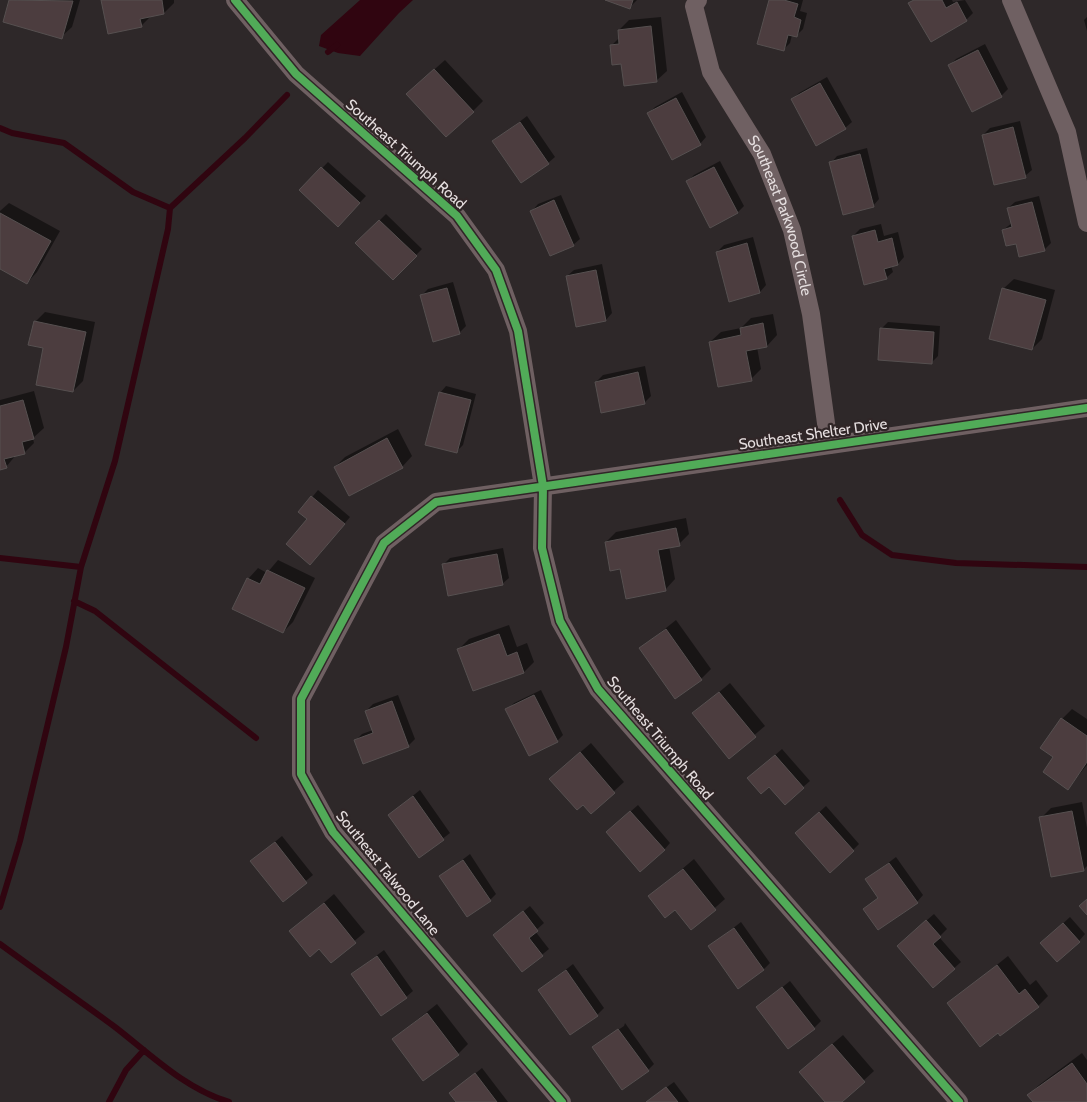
<svg xmlns="http://www.w3.org/2000/svg" width="1087" height="1102" font-family="Cabin,sans-serif">
<rect width="100%" height="100%" fill="#2e2829"/>
<path fill="#300510" d="M360 0H413L399 13 360 56 338 53 319 46 321 35Z"/>
<path fill="#0007" d="M11 0H80L72 27 61 37 4 21Z
M103 0H174V3L164 13 152 15 141 26Z
M609 0H637L630 7Z
M770 0H803L800 11 807 13 803 29 796 36 792 35 790 43 783 50Z
M914 0H952L953 2 965 0 973 13 966 20 931 40 910 4Z
M661 17 667 71 656 81 623 62 611 46 620 37 619 30 629 20Z
M1087 17V31L1084 20Z
M985 44 1008 89 1001 96 950 65 956 59Z
M445 60 483 101 473 111 418 84Z
M827 77 852 122 845 128 792 100 799 93Z
M682 92 706 137 700 144 649 113 655 107Z
M527 116 555 157 548 163 494 141Z
M1020 121 1032 170 1025 176 983 135 990 128Z
M867 148 879 199 873 206 831 163 837 156Z
M720 161 744 206 738 212 687 182 694 175Z
M328 162 366 196 345 218 301 190Z
M561 195 580 239 573 245 532 211 538 204Z
M1039 196 1051 243 1044 250 1017 242 1003 230 1012 223 1008 208 1015 202Z
M9 203 60 231 37 272 27 283 0 268V211Z
M386 214 422 249 393 278 357 243Z
M881 224 884 236 898 232 904 257 898 264 891 266 893 272 886 278 853 236 860 229Z
M753 237 766 285 760 292 730 300 717 252 724 245Z
M602 264 612 313 606 320 577 326 567 276 574 270Z
M1014 279 1055 290 1042 339 1032 349 1003 289Z
M453 282 466 326 459 333 421 296 428 289Z
M45 312 95 322 83 381 73 391 45 347 35 322Z
M773 314 777 335 767 346 757 347 761 369 751 379 710 342 721 332 741 328 751 318Z
M888 322 940 326 938 356 932 362 881 329Z
M645 366 651 396 644 403 596 382 603 375Z
M446 386 476 394 463 445 457 451 440 393Z
M34 391 44 428 33 438 34 443 24 453 16 455 6 467 0 469V400Z
M398 429 412 456 402 467H335L345 457Z
M318 490 350 517 317 557 308 519 300 512Z
M686 518 689 534 679 544 669 546 675 579 665 590 621 567 606 542 616 532Z
M503 548 509 578 502 584 443 565 450 558Z
M278 560 315 578 293 622 283 632 248 579 258 568 267 573Z
M676 620 711 669 701 679 641 648Z
M509 625 517 647 527 643 534 662 524 672 473 690 459 649 469 639Z
M730 683 765 726 729 757 694 713Z
M541 690 563 735 557 741 507 710 514 703Z
M398 695 415 739 408 746 355 741 362 734 373 730 366 711 373 704Z
M1072 709 1087 719V765L1068 788 1055 757 1062 719Z
M591 743 624 782 591 812 561 769Z
M782 749 810 781 803 787 756 772Z
M420 790 450 833 419 857 389 815Z
M1082 802 1087 828V866L1083 870 1041 818 1051 808Z
M638 805 670 843 664 850 614 826Z
M826 806 859 844 853 850 803 827Z
M282 836 313 875 283 900 252 861Z
M470 854 496 894 490 900 441 876Z
M896 857 923 895 917 902 865 909 879 897 867 879Z
M694 859 725 899 692 928 675 908 650 896Z
M334 894 365 932 331 961 319 948 291 931Z
M530 906 544 923 535 931 549 949 522 971 495 935Z
M934 914 947 929 939 937 961 962 934 986 905 939Z
M1070 917 1085 934 1079 941 1048 937Z
M741 922 770 963 764 969 710 946Z
M384 950 413 991 406 997 352 974Z
M1008 956 1030 985 1036 980 1048 996 1038 1006 998 1032 948 1004Z
M573 964 604 1008 597 1015 540 990Z
M790 981 821 1021 814 1028 758 1007Z
M437 1004 468 1044 458 1054 393 1039Z
M625 1023 654 1064 648 1070 593 1047 624 1026Z
M843 1035 874 1071 840 1102H827L811 1062Z
M1082 1053 1087 1060V1102H1034L1029 1095 1039 1085Z
M482 1068 508 1102H457L451 1093Z
M674 1082 689 1102H647L649 1100Z"/>
<g fill="none" stroke-linecap="round" stroke-linejoin="round">
<path stroke="#300510" stroke-width="6" d="M328 52 337 45
M0 128 12 133 64 143 133 192 170 208 168 229 115 461 81 567 66 647 20 841 0 907
M170 208 245 138 287 95
M840 500 862 535 892 555 956 563 1087 567
M0 558 81 567
M74 601 95 611 256 738
M0 944C38 972 77 999 115 1027 150 1054 185 1089 229 1102
M109 1102 126 1070 144 1050"/>
</g>
<path fill="#4c3d3f" stroke="#565050" d="M9 0 73 1 62 39 3 22Z
M101 0H162L164 14 140 19 142 27 108 34Z
M605 0H633L630 9Z
M769 0H784L798 4 794 17 801 20 797 37 788 35 784 51 757 44Z
M914 0H942L946 8 957 2 967 21 931 42 908 3Z
M651 26 657 82 624 86 621 64 612 65 610 45 619 44 618 30Z
M978 50 1002 97 972 112 948 65Z
M434 69 474 112 446 137 406 94Z
M820 83 846 129 816 146 791 99Z
M676 98 701 145 672 160 647 113Z
M520 122 549 164 521 183 492 141Z
M1013 127 1026 178 994 185 982 135Z
M860 154 874 207 843 215 829 162Z
M321 167 360 203 338 227 299 190Z
M714 167 738 213 710 228 686 181Z
M554 200 574 246 550 256 530 211Z
M1032 202 1045 251 1019 257 1016 244 1006 246 1002 230 1012 227 1007 208Z
M0 213 51 241 27 284 0 269Z
M379 220 417 256 393 280 355 243Z
M875 230 878 242 892 238 898 265 884 269 887 279 864 285 852 236Z
M747 243 760 293 729 302 716 252Z
M596 270 606 321 576 327 566 276Z
M447 288 460 334 433 342 420 295Z
M1002 288 1046 300 1032 350 989 339Z
M34 321 86 332 73 392 36 385 43 348 28 345Z
M763 323 767 347 746 351 752 381 718 387 709 342 741 335 740 328Z
M880 328 934 332 932 364 878 360Z
M638 372 645 404 601 413 595 382Z
M439 392 471 400 457 453 425 445Z
M23 400 34 439 22 442 25 454 4 459 7 468 0 470V406Z
M387 438 403 468 349 496 334 467Z
M311 496 345 524 310 565 286 544 307 519 298 512Z
M676 528 680 546 658 550 666 591 626 599 620 569 610 571 605 542Z
M497 554 503 585 448 596 442 564Z
M267 570 305 588 283 633 232 609 247 578 260 584Z
M666 629 702 680 675 699 639 648Z
M499 634 507 656 517 652 524 673 473 691 457 649Z
M719 692 756 737 729 759 692 713Z
M534 695 558 742 529 756 505 709Z
M392 701 409 747 363 764 354 740 373 733 365 711Z
M1061 718 1087 736V762L1068 790 1043 772 1053 757 1040 748Z
M580 752 615 793 591 814 583 805 577 810 549 779Z
M775 755 804 788 785 805 769 787 761 794 747 778Z
M413 796 444 840 419 858 388 815Z
M630 811 665 850 640 872 606 832Z
M1072 811 1084 871 1051 877 1039 817Z
M819 812 854 851 830 873 795 833Z
M275 842 307 883 283 902 250 861Z
M463 860 491 901 467 917 439 876Z
M889 863 918 903 878 930 863 909 878 898 865 879Z
M683 869 716 910 691 930 675 910 665 918 648 896Z
M1087 899V915L1079 906Z
M324 903 356 943 331 963 319 949 310 957 289 931Z
M523 911 538 931 529 938 543 956 522 972 493 935Z
M926 920 941 937 933 944 955 969 933 988 897 946Z
M1063 923 1080 942 1057 962 1040 943Z
M734 928 764 970 738 989 708 946Z
M377 956 407 998 381 1016 351 974Z
M997 965 1019 994 1025 989 1039 1007 1000 1036 998 1033 980 1047 947 1003Z
M566 970 598 1016 570 1035 538 990Z
M782 987 815 1029 788 1049 756 1007Z
M427 1013 459 1055 423 1081 392 1039Z
M618 1029 649 1071 622 1090 592 1047Z
M832 1044 865 1082 842 1102H825L799 1072Z
M1072 1063 1087 1084V1102H1033L1027 1095Z
M475 1073 497 1102H456L449 1093Z
M666 1087 678 1102H646Z"/>
<g fill="none" stroke-linecap="round" stroke-linejoin="round">
<g stroke="#6f6062" stroke-width="18">
<path d="M235 0 296 74 457 216 496 270 518 331 543 486 542 548 560 621 598 689 959 1102"/>
<path id="s1" d="M698 0 694 6 711 72 762 154 792 230 811 314 829 445"/>
<path d="M1011 0 1067 132 1087 223"/>
<path d="M562 1102 333 832 301 774V699L384 543 436 502 1087 408"/>
</g>
<g stroke="#302627" stroke-width="11">
<path id="cycleway" d="M235 0 296 74 457 216 496 270 518 331 543 486 542 548 560 621 598 689 959 1102
M562 1102 333 832 301 774V699L384 543 436 502 1087 408"/>
</g>
<use href="#cycleway" stroke="#51ab58" stroke-width="8"/>
</g>
<g text-anchor="middle" stroke-width="4.5" stroke-linejoin="round" paint-order="stroke">
<g font-size="15" fill="#e5dedf" stroke="#302627">
<text transform="translate(406 154) rotate(42)" y="5">Southeast Triumph Road</text>
<text dy="5" stroke="none"><textPath href="#s1" startOffset="236">Southeast Parkwood Circle</textPath></text>
<text transform="translate(813 434) rotate(-8)" y="5">Southeast Shelter Drive</text>
<text transform="translate(660 738) rotate(50)" y="5">Southeast Triumph Road</text>
<text transform="translate(388 873) rotate(51)" y="5">Southeast Talwood Lane</text>
</g>
</g>
</svg>
